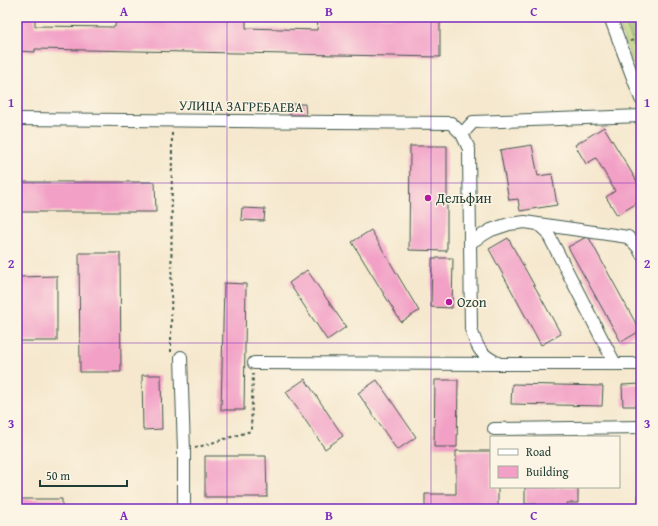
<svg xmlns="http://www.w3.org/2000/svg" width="658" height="526" font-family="'Gentium Book Plus',serif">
<rect width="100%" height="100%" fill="#fcf5e5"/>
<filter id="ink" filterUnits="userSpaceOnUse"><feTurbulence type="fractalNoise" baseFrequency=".025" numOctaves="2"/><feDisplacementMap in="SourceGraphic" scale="8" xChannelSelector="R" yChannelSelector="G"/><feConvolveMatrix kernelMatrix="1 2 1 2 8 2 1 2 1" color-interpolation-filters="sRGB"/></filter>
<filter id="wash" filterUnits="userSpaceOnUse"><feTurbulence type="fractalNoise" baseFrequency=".012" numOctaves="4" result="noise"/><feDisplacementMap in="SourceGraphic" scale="16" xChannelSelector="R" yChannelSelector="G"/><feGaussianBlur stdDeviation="0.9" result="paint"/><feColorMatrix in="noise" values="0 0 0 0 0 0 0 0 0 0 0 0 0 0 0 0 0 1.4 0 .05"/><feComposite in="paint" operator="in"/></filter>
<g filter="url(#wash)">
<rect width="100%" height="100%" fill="#f5e8ce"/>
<path fill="#bcd378" stroke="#6e8856" d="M616 17H641V85Z"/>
<path fill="#95b568" stroke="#5a794e" d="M623 17H630L634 23 640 25 641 38 631 39Z
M641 40V67L632 42Z"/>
<g id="blocks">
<path fill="#f2a0c6" d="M17 17H35V26L115 27 116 17H246V28L317 30 318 17H440V57L35 49V52L17 51Z
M290 104H305L306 115H290Z
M604 127 641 188V201L617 215 606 197 615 191 596 158 586 164 575 145Z
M532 145 538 176 552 174 557 205 520 211 518 199 509 200 500 150Z
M410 146H447V251L409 250Z
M17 182H155L156 212H17Z
M242 208 265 209 264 221 241 220Z
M371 230 419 311 401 322 352 242Z
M588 236 640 331 621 342 568 247Z
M508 238 561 334 541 345 489 249Z
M79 253H120L121 372H80Z
M432 258H453L452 308 431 307Z
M307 270 346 327 327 340 289 283Z
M57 276V341H17V277Z
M224 283 246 284 244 410H221Z
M142 375H161L162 429 143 430Z
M305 379 343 436 325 449 286 392Z
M377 380 416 437 397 450 358 393Z
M435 380H458L457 447H434Z
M512 384 603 386 602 406 511 404Z
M641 384V406H623L622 385Z
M639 439H641V509H638Z
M456 451H491V487H498V509H425V494H456Z
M205 456H266L267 497H205Z
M525 487H578V503H567V509H537V504H525Z
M17 499H62V509H17Z"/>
</g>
</g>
<g filter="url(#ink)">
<use href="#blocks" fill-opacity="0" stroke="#3f574b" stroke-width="1"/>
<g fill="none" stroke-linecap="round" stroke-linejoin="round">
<g stroke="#3f574b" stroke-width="14">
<path id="minor" d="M610 17 641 99
M17 119 451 123 462 134 469 149 471 329C477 348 481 356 500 364H641
M462 134 473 122 641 116
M538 224 628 237 638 247 641 253
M471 242 491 230 509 224 525 222 538 224 547 232 615 364
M181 357 184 451V509
M254 363 498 364
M494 429 641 427"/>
</g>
<path stroke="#3f574b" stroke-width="2" stroke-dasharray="3 3" stroke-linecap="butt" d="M633 17 635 21 641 23
M630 41 641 39
M171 352 172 132
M195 448 251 431 253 374"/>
<use href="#minor" stroke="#fff" stroke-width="12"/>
</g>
</g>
<path fill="none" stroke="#7b2cbf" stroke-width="1" stroke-opacity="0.55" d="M227 17V509M431 17V509M17 183H641M17 343H641"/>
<g fill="#b5179e" stroke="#fcf5e5" stroke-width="1.5">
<circle cx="428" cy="198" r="4"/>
<circle cx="449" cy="302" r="4"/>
</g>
<g text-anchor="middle" stroke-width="3" stroke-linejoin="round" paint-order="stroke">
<g font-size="14" fill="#1f3d34" stroke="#fcf5e5">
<text transform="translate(241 106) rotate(1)" y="5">УЛИЦА ЗАГРЕБАЕВА</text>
</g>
<g font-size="14" fill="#1f3d34" stroke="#fcf5e5" text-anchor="start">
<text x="436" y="203">Дельфин</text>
<text x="457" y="307">Ozon</text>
</g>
</g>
<rect width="658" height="526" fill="none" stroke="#fcf5e5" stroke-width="44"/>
<rect x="490" y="436" width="130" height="52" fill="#fcf5e5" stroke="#a4ab9e"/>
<rect x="498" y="449" width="20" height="6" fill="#ffffff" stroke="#a4ab9e"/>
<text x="526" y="456" font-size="12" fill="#1f3d34">Road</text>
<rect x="498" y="466" width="20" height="12" fill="#f2a0c6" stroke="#a4ab9e"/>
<text x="526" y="476" font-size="12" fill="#1f3d34">Building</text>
<path d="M40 480v6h87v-6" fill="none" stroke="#1f3d34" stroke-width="2"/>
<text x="46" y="480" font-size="12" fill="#1f3d34" stroke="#fcf5e5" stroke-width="3" paint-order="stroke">50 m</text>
<rect x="22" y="22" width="614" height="482" fill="none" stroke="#7b2cbf" stroke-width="1.5"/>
<g font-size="13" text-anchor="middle" font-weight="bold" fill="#7b2cbf">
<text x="124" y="16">A</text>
<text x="329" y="16">B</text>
<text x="534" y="16">C</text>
<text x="11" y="107">1</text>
<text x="647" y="107">1</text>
<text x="11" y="268">2</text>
<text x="647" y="268">2</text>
<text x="11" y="428">3</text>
<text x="647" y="428">3</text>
<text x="124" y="520">A</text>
<text x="329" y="520">B</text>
<text x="534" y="520">C</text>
</g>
</svg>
